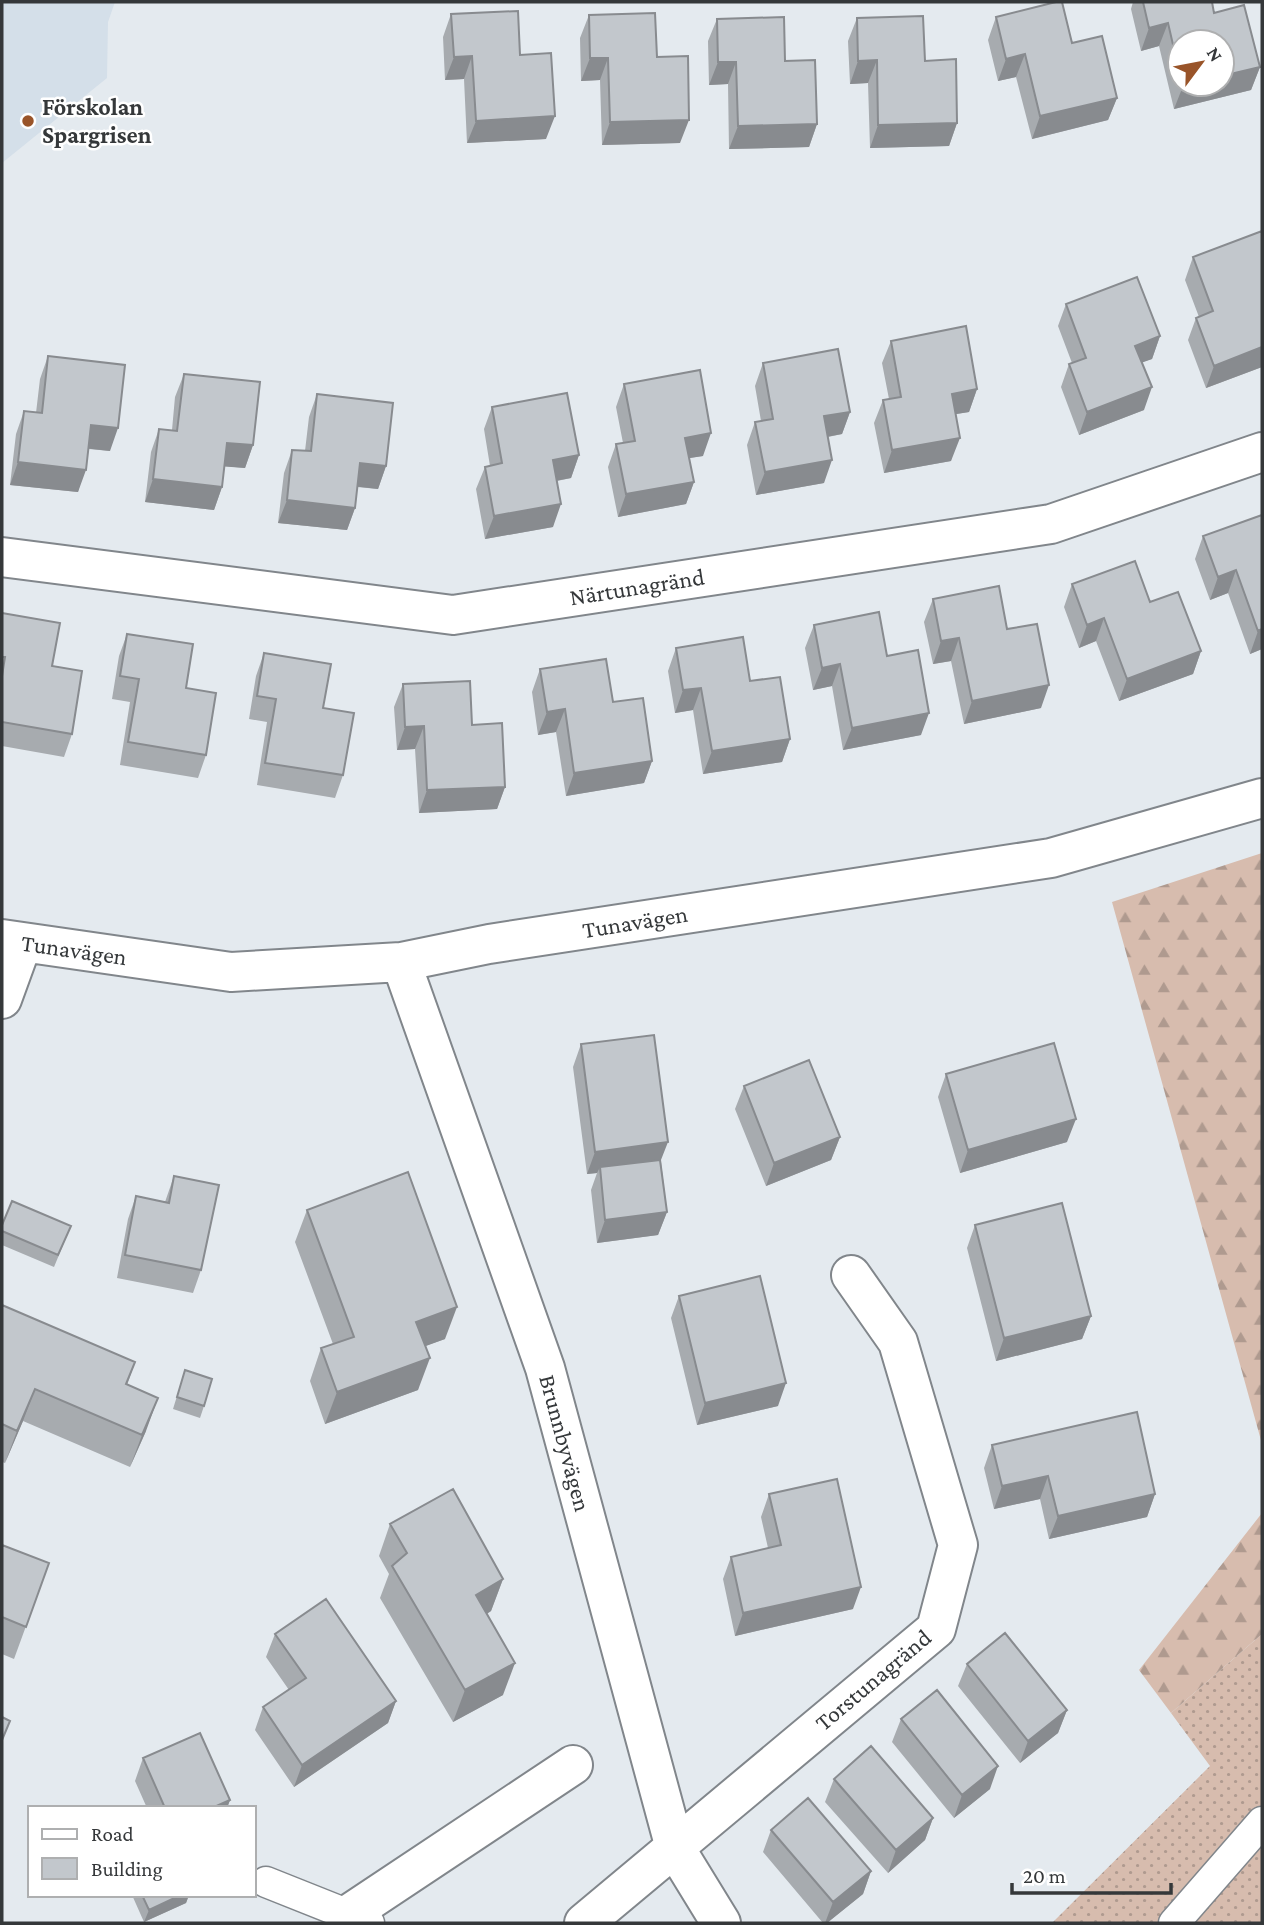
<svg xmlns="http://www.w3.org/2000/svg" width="1264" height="1925" font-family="'Crimson Pro',serif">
<defs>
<pattern id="grass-dots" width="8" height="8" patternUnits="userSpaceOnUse" patternTransform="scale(1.75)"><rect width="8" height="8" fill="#d7bcae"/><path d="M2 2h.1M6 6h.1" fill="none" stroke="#af9a8f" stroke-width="1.8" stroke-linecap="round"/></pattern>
<pattern id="forest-firs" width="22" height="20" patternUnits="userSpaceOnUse" patternTransform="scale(1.75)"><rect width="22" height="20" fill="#d7bcae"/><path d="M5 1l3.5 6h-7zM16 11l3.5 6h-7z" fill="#af9a8f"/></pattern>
</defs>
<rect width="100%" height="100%" fill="#e4eaef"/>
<path fill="#d4dfe9" d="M2 2H115L108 22 107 78 2 163Z"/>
<path fill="url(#grass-dots)" d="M1262 1634V1923H1052L1210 1766 1171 1713Z"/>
<path fill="url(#forest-firs)" d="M1262 853V1444L1112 902Z
M1262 1513V1634L1171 1713 1139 1670Z"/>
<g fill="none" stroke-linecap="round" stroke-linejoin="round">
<g stroke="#81868b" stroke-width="33">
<path id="service" d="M266 1882 369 1923
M1174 1923 1262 1822"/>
</g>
<g stroke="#81868b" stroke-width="42">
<path id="minor" d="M2 557 453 615 1051 524 1262 452
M2 939 231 972 401 962 489 944 1051 858 1262 798
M401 962 545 1368 675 1848 721 1923
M2 999 22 944
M349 1914 573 1765
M584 1923 936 1629 958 1545 898 1342 851 1275"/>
</g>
<use href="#service" stroke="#fff" stroke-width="30"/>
<use href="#minor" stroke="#fff" stroke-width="38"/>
</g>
<path fill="#a7abaf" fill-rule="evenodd" d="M1133 2H1212L1214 13 1260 67 1251 90 1174 109 1159 46 1141 51 1131 9ZM1180 42 1222 84H1180Z
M451 14 520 55 546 139 467 143 464 79 445 80 443 37Z
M589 15 657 57 680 143 602 145 600 80 581 81 580 38Z
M996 17 1072 43 1117 98 1108 120 1032 139 1016 77 998 81 988 40Z
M857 18 925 61 957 123 949 146 870 148 868 83 850 84 848 41Z
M717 19 785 61 817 124 809 147 729 149 728 84 709 85 708 41Z
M1262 231V367L1206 388 1188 340 1196 318 1199 317 1185 280 1193 257Z
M1066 304 1160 336 1152 359 1142 362 1144 410 1079 435 1061 387 1069 364 1072 363 1058 326Z
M891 341 977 389 969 412 956 414 951 461 884 473 874 423 883 400 889 399 882 363Z
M48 356 110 451 89 449 78 492 10 485 16 434 24 411 36 413 40 379Z
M763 363 850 412 842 434 828 437 824 483 756 495 747 445 755 422 761 421 755 386Z
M184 374 253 445 245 468 224 466 222 487 214 510 145 502 151 452 159 429 172 430 175 397Z
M624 384 703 456 689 458 694 482 686 504 618 517 608 467 616 444 623 443 616 407Z
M317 394 386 466 378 489 357 487 355 508 347 530 278 523 284 473 292 450 305 451 309 417Z
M492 407 579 455 571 478 557 481 553 527 485 539 476 489 485 467 490 466 484 429Z
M1262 515V649L1250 654 1228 593 1210 600 1195 559 1203 536Z
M1072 584 1150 602 1201 651 1193 674 1119 701 1096 641 1079 648 1064 607Z
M933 599 1007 629 1041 708 964 724 951 661 933 664 924 622Z
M2 613 52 666 72 734 64 757 2 746Z
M814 625 887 656 921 735 843 750 832 686 813 690 805 648Z
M127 634 186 688 206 755 198 778 120 765 130 702 112 699 119 656Z
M676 648 750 681 790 739 782 762 703 774 693 710 675 713 668 671Z
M264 653 323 708 343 775 335 798 257 785 267 722 249 719 256 676Z
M540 669 613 702 652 761 644 783 566 796 556 732 538 735 532 692Z
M403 684 472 725 505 787 497 809 419 813 415 749 397 750 394 707Z
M581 1044 661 1162 667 1212 658 1235 597 1243 591 1190 597 1173 587 1174 573 1067Z
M946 1074 1067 1142 960 1173 938 1097Z
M744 1086 840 1137 831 1160 766 1186 735 1109Z
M174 1176 201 1270 193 1293 117 1278 128 1219 136 1196 165 1202Z
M307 1210 445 1339 425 1346 418 1390 325 1424 310 1381 321 1348 333 1344 295 1242Z
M2 1225 71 1226 54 1267 2 1245Z
M975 1225 1091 1316 1082 1339 996 1361 967 1248Z
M679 1296 778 1406 697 1425 671 1318Z
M2 1305 135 1362 127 1385 146 1431 130 1467 23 1421 5 1463 2 1462Z
M185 1370 204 1406 200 1418 173 1409Z
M992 1445 1155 1494 1147 1517 1049 1539 1040 1499 994 1509 984 1468Z
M769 1494 853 1609 735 1636 723 1579 731 1557 768 1548 761 1517Z
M390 1524 503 1579 491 1611 487 1614 503 1695 453 1722 380 1598 389 1574 379 1556Z
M2 1545 49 1563 14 1659 2 1654Z
M275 1634 396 1701 388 1723 294 1787 255 1730 263 1707 289 1690 266 1657Z
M967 1664 1067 1710 1058 1733 1020 1763 958 1686Z
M901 1719 990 1789 954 1818 892 1742Z
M143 1758 230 1800 227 1808H147L135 1781Z
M834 1779 933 1818 925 1840 888 1873 825 1802Z
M771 1830 871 1871 863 1894 827 1923H823L763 1852Z
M132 1895H189L186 1903 144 1922Z"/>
<path fill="#888b8f" d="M1168 23 1159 46 1141 51 1149 28Z
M1025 54 1016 77 998 81 1006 59Z
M472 56 464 79 445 80 454 57Z
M590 58H608L600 80 581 81Z
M877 60 868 83 850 84 858 61Z
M718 62H736L728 84 709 85Z
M1260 67 1251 90 1174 109 1183 86 1191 84H1222V76Z
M1117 98 1108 120 1032 139 1040 116Z
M555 116 546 139 467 143 476 121Z
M689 120 680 143 602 145 610 122Z
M957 123 949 146 870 148 878 125Z
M817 124 809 147 729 149 738 126Z
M1160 336 1152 359 1127 368 1135 346Z
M1262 347V367L1206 388 1214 366Z
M1152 387 1144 410 1079 435 1087 412Z
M977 389 969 412 944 416 952 394Z
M850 412 842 434 815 439 824 416Z
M91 425 118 428 110 451 83 448Z
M711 433 703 456 677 460 685 438Z
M960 438 951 461 884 473 892 450Z
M227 443 253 445 245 468 218 466Z
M579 455 571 478 544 483 553 460Z
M832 460 824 483 756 495 765 472Z
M18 462 86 470 78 492 10 485Z
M360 463 386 466 378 489 352 486Z
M153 479 222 487 214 510 145 502Z
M694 482 686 504 618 517 626 494Z
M287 500 355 508 347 530 278 523Z
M561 504 553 527 485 539 494 516Z
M1236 570 1228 593 1210 600 1218 577Z
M1104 618 1096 641 1079 648 1087 625Z
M1262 629V649L1250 654 1258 631Z
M959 638 951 661 933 664 941 641Z
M1201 651 1193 674 1119 701 1127 679Z
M840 664 832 686 813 690 822 668Z
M1049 685 1041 708 964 724 972 701Z
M701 688 693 710 675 713 683 690Z
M565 709 556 732 538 735 547 712Z
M929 713 921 735 843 750 852 728Z
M424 726 415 749 397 750 405 727Z
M790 739 782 762 703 774 712 751Z
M652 761 644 783 566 796 574 773Z
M505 787 497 809 419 813 427 790Z
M1076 1119 1067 1142 960 1173 968 1150Z
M840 1137 831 1160 766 1186 774 1163Z
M668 1142 659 1165 600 1167 597 1173 587 1174 595 1152Z
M667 1212 658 1235 597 1243 605 1220Z
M457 1307 445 1339 404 1354 416 1322Z
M1091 1316 1082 1339 996 1361 1004 1338Z
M430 1358 418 1390 325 1424 337 1392Z
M786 1383 778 1406 697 1425 705 1403Z
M35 1389 23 1421 5 1463 17 1431Z
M158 1398 146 1431 130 1467 142 1435Z
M1048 1476 1040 1499 994 1509 1002 1486Z
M1155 1494 1147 1517 1049 1539 1058 1516Z
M503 1579 491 1611 465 1627 476 1595Z
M861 1587 853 1609 735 1636 743 1613Z
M515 1663 503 1695 453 1722 465 1690Z
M396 1701 388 1723 294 1787 302 1765Z
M1067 1710 1058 1733 1020 1763 1028 1741Z
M998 1766 990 1789 954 1818 962 1795Z
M230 1800 227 1808H212Z
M933 1818 925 1840 888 1873 896 1850Z
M871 1871 863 1894 827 1923H825L833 1902Z
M181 1895H189L186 1903 144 1922 149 1910Z"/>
<path fill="#c2c7cc" stroke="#888b8f" stroke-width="2" d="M1056 2H1062L1072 43 1102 36 1117 98 1040 116 1025 54 1006 59 996 17Z
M1143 2H1212L1214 13 1244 5 1260 67 1222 76V42H1180V75L1168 23 1149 28Z
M518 11 520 55 551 53 555 116 476 121 472 56 454 57 451 14Z
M655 13 657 57 688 56 689 120 610 122 608 58H590L589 15Z
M923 16 925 61 956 59 957 123 878 125 877 60 858 61 857 18Z
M784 17 785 61 815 60 817 124 738 126 736 62H718L717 19Z
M1262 231V347L1214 366 1196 318 1213 311 1193 257Z
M1137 277 1160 336 1135 346 1152 387 1087 412 1069 364 1086 358 1066 304Z
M966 326 977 389 952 394 960 438 892 450 883 400 901 397 891 341Z
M838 349 850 412 824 416 832 460 765 472 755 422 773 419 763 363Z
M48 356 125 365 118 428 91 425 86 470 18 462 24 411 42 413Z
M700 370 711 433 685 438 694 482 626 494 616 444 635 441 624 384Z
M184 374 260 382 253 445 227 443 222 487 153 479 159 429 177 431Z
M567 393 579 455 553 460 561 504 494 516 485 467 502 463 492 407Z
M317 394 393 403 386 466 360 463 355 508 287 500 292 450 311 451Z
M1262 515V629L1258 631 1236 570 1218 577 1203 536Z
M1135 561 1150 602 1178 592 1201 651 1127 679 1104 618 1087 625 1072 584Z
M999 586 1007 629 1037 624 1049 685 972 701 959 638 941 641 933 599Z
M879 612 887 656 918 650 929 713 852 728 840 664 822 668 814 625Z
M2 613 60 623 52 666 82 671 72 734 2 722V676L5 657H2Z
M127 634 193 644 186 688 216 693 206 755 128 742 139 679 120 676Z
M743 637 750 681 780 677 790 739 712 751 701 688 683 690 676 648Z
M264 653 331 664 323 708 354 713 343 775 265 763 276 699 257 696Z
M606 659 613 702 643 698 652 761 574 773 565 709 547 712 540 669Z
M470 681 472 725 502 723 505 787 427 790 424 726 405 727 403 684Z
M654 1035 668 1142 595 1152 581 1044Z
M1054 1043 1076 1119 968 1150 946 1074Z
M809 1060 840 1137 774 1163 744 1086Z
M660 1160 667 1212 605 1220 600 1167Z
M408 1172 457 1307 416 1322 430 1358 337 1392 321 1348 354 1337 307 1210Z
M174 1176 219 1185 201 1270 125 1255 136 1196 169 1203Z
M12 1201 71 1226 58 1255 2 1231V1225Z
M1062 1203 1091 1316 1004 1338 975 1225Z
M760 1276 786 1383 705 1403 679 1296Z
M2 1305 135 1362 126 1384 158 1398 142 1435 35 1389 17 1431 2 1424Z
M185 1370 212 1379 204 1406 177 1397Z
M1137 1412 1155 1494 1058 1516 1048 1476 1002 1486 992 1445Z
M837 1479 861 1587 743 1613 731 1557 781 1545 769 1494Z
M453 1489 503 1579 476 1595 515 1663 465 1690 392 1566 407 1553 390 1524Z
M2 1545 49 1563 26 1627 2 1617Z
M326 1599 396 1701 302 1765 263 1707 306 1678 275 1634Z
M1005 1633 1067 1710 1028 1741 967 1664Z
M937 1690 998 1766 962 1795 901 1719Z
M2 1717 10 1721 2 1740Z
M200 1733 230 1800 212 1808H165L143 1758Z
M871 1746 933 1818 896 1850 834 1779Z
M808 1798 871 1871 833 1902 771 1830Z
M142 1895H181L149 1910Z"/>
<circle fill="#995429" stroke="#fff" stroke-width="2.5" cx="28" cy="121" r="7"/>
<g text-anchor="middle" stroke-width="5" stroke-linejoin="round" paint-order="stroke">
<g font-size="24" font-weight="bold" fill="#35383a" stroke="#fff" text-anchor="start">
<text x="42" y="115">Förskolan<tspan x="42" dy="28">Spargrisen</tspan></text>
</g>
<g font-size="24" fill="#35383a" stroke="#fff">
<text transform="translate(637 587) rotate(-9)" y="8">Närtunagränd</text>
<text transform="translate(635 922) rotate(-9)" y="8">Tunavägen</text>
<text transform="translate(74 950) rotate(8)" y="8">Tunavägen</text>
<text transform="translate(565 1443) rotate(75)" y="8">Brunnbyvägen</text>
<text transform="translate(873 1680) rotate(-40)" y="8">Torstunagränd</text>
</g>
</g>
<rect width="1264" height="1925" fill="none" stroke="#35383a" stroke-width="7"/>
<rect x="28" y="1806" width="228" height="91" fill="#ffffff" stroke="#aeafb0" stroke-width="2"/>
<rect x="42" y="1829" width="35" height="10" fill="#ffffff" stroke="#aeafb0" stroke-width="2"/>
<text x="91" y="1841" font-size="21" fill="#35383a">Road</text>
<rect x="42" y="1858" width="35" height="21" fill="#c2c7cc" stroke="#aeafb0" stroke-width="2"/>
<text x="91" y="1876" font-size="21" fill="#35383a">Building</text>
<g transform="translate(1201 63) rotate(58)"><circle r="33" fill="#ffffff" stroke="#aeafb0" stroke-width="2"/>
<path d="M0-5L12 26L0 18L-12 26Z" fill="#995429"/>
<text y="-10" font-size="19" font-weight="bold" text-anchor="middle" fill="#35383a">N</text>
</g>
<path d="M1012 1883v10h159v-10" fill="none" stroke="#35383a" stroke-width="3.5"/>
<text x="1023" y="1883" font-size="21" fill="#35383a" stroke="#ffffff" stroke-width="5" paint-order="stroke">20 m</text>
</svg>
